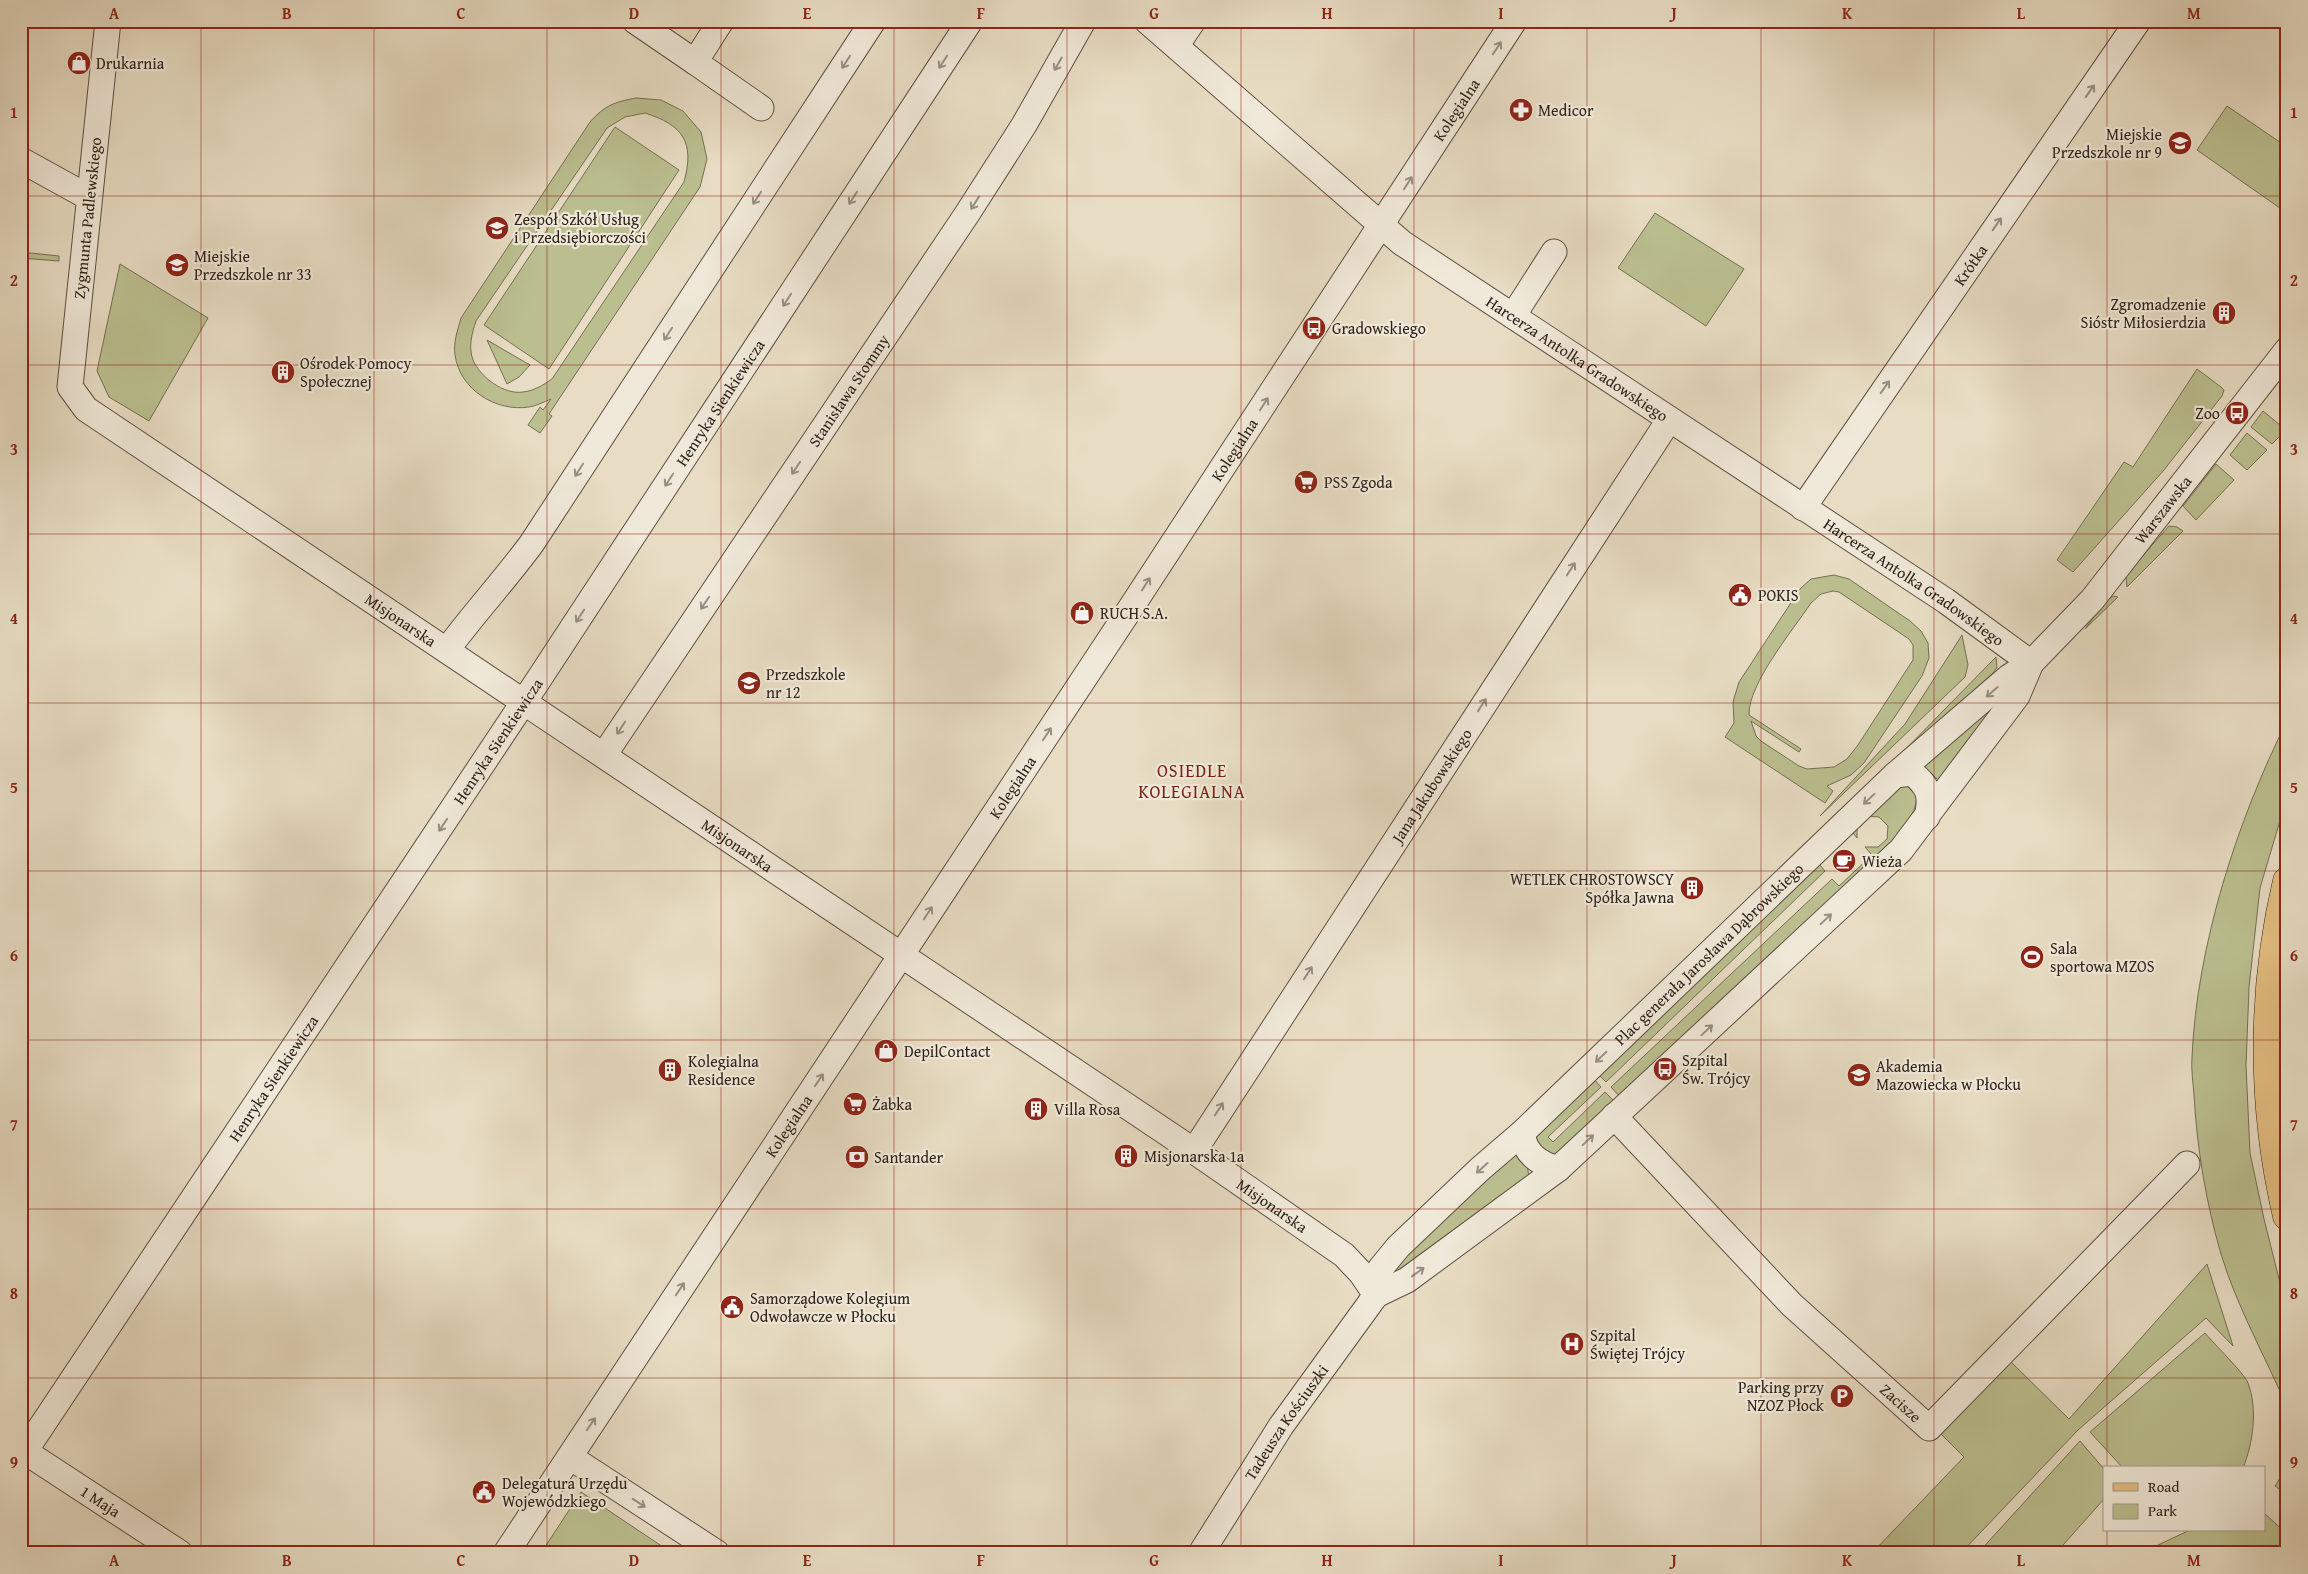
<svg xmlns="http://www.w3.org/2000/svg" width="2308" height="1574" font-family="'Gentium Book Plus',serif">
	<style>
		.green { fill: #bbbf90; stroke: #747055; fill-rule: evenodd }
		.lines { fill: none; stroke-linecap: round; stroke-linejoin: round }
		.minor-casing { stroke: #5c5144; stroke-width: 27 }
		.major-casing { stroke: #2d221a; stroke-width: 29 }
		.minor { stroke: #f0e9d9; stroke-width: 25 }
		.major { stroke: #e4be82; stroke-width: 28 }
		.oneway { stroke: #988f83 }
		.grid { fill: none; stroke: #8f2418; stroke-width: 1; stroke-opacity: 0.55 }
		.labels { text-anchor: middle; stroke-width: 4.5; stroke-linejoin: round; paint-order: stroke }
		.poi-label { font-size: 16px; fill: #2d221a; stroke: #f0e9d9; text-anchor: start }
		.street-label { font-size: 16px; fill: #2d221a; stroke: #f0e9d9 }
		.neighbourhood-label { font-size: 18px; letter-spacing: 1px; fill: #7a1f14; stroke: #f0e9d9 }
		.neatline { fill: none; stroke: #8f2418; stroke-width: 2 }
		.grid-label { font-size: 16px; text-anchor: middle; font-weight: bold; fill: #8f2418 }
	</style>
	<rect width="100%" height="100%" fill="#e8ddc4"/>
	<filter id="stains"><feTurbulence type="fractalNoise" baseFrequency=".004" numOctaves="4"/><feColorMatrix values="0 0 0 0 .2 0 0 0 0 .09 0 0 0 0 .02 0 0 0 .5 -.17"/></filter>
	<radialGradient id="worn" r=".72"><stop offset=".6" stop-color="#630" stop-opacity="0"/><stop offset="1" stop-color="#630" stop-opacity=".3"/></radialGradient>
	<g class="green">
		<path d="M636 98 661 100 683 111 701 132 707 159 700 187 549 414 552 416 540 433 528 425 540 407 543 410 551 399C544 402 536 406 529 407 496 412 460 390 455 355 453 343 458 329 461 318L590 122C605 105 615 102 636 98ZM645 113C683 125 695 142 684 182L552 379C543 385 534 391 523 392 504 395 480 377 473 360 468 347 472 333 476 321L607 128 625 117Z"/>
		<polygon points="2227,106 2287,147 2287,213 2197,150"/>
		<polygon points="615,127 679,170 549,369 484,325"/>
		<polygon points="1655,213 1744,269 1706,326 1618,268"/>
		<polygon points="21,252 59,256 59,261 21,258"/>
		<polygon points="120,264 208,318 149,421 109,397 97,371"/>
		<polygon points="487,340 530,365 519,377 507,384"/>
		<polygon points="2197,369 2221,387 2224,390 2222,396 2164,470 2073,572 2057,560 2124,462 2133,467"/>
		<polygon points="2263,411 2286,430 2272,444 2251,427"/>
		<polygon points="2247,433 2267,450 2247,470 2230,455"/>
		<polygon points="2216,464 2234,480 2196,520 2183,506"/>
		<polygon points="2169,526 2177,527 2183,531 2127,587 2126,577 2128,572"/>
		<path d="M1834 575 1849 579 1910 621 1921 631 1928 643 1929 658 1922 676 1864 763 1851 775 1827 786 1833 791 1825 803 1725 737 1734 723 1733 702 1739 682 1800 589 1811 579ZM1833 591 1839 592 1909 639 1913 645V660L1858 745 1847 759 1834 767 1807 769 1799 766 1761 741 1756 736 1751 721 1799 752 1801 749 1749 715C1748 684 1793 630 1811 603L1821 594Z"/>
		<polygon points="2114,596 2118,597 2085,629 2106,600"/>
		<polygon points="1962,635 1968,665 1965,677 1820,816 1905,724"/>
		<polygon points="1996,657 1997,668 1992,674 1892,763"/>
		<polygon points="2012,684 1940,782 1922,764"/>
		<path d="M2287 721V797L2260 888 2249 987 2246 1066 2250 1153 2264 1219 2281 1287 2287 1302V1407C2265 1356 2237 1307 2221 1254 2206 1203 2197 1148 2194 1095 2193 1082 2191 1069 2192 1057 2197 945 2237 821 2287 721Z"/>
		<path d="M1906 785 1917 796C1916 815 1903 828 1892 842L1621 1098 1611 1087 1832 879 1839 886 1872 855 1865 847H1878L1887 839 1888 826 1879 817 1867 816 1857 825V838L1853 833 1819 864 1825 871 1606 1082 1595 1071 1891 788Z"/>
		<polygon points="1590,1075 1601,1087 1548,1137 1553,1142 1605,1092 1616,1103 1554,1157 1543,1153 1534,1135"/>
		<polygon points="1514,1153 1527,1163 1529,1178 1394,1275 1390,1269"/>
		<polygon points="2207,1264 2233,1346 2206,1318 2078,1430 1961,1553 1872,1553 1964,1457 1940,1433 2008,1359 2069,1419"/>
		<path d="M2205 1333C2214 1344 2244 1373 2248 1383 2258 1410 2253 1443 2243 1468H2123L2090 1432Z"/>
		<polygon points="2080,1441 2104,1469 2104,1499 2056,1553 1978,1553"/>
		<polygon points="2287,1460 2287,1495 2275,1486 2282,1475"/>
		<polygon points="581,1492 672,1553 541,1553"/>
		<polygon points="2264,1513 2287,1534 2287,1542 2269,1553 2141,1553 2190,1530 2264,1530"/>
	</g>
	<g class="lines">
		<g class="minor-casing">
			<g id="minor">
				<path id="s1" d="M108 21 70 387 86 409 1194 1151 1344 1255 1361 1273 1376 1295"/>
				<polyline points="635,21 695,62"/>
				<polyline points="721,21 695,62 761,108"/>
				<path id="s2" d="M1147 21 1402 243 1946 601 2031 663"/>
				<polyline points="1176,46 1193,21"/>
				<polyline points="21,160 88,197"/>
				<polyline points="1513,316 1554,252"/>
				<path id="s3" d="M1803 508 2138 21"/>
				<path d="M447 650C474 613 505 580 532 543L873 21"/>
				<path id="s4" d="M604 755 967 214 1024 125 1083 21"/>
				<path d="M1895 775 1912 773C1929 786 1932 797 1927 817"/>
				<path id="s5" d="M1614 1116 1792 1305 1929 1428 2187 1164"/>
				<path d="M1522 1133C1525 1154 1538 1163 1558 1169"/>
				<path id="s6" d="M1194 1151 1669 420"/>
				<polyline points="1376,1295 1407,1280 1558,1169 1901,850 2017,696 2031,663"/>
				<path id="s7" d="M21 1449 180 1553"/>
				<path id="s8" d="M21 1457 537 682 970 21"/>
				<polyline points="570,1457 717,1553"/>
				<path id="s9" d="M506 1553 1132 606 1514 21"/>
				<path id="s10" d="M1201 1553 1281 1426 1376 1295 1380 1269 1398 1247 1480 1169 1522 1133 1895 775 2009 677 2031 663 2092 600 2287 350"/>
			</g>
		</g>
		<g class="major-casing">
			<path id="major" d="M2287 881C2261 991 2261 1106 2287 1216"/>
		</g>
		<use href="#minor" class="minor"/>
		<use href="#major" class="major"/>
	</g>
	<defs><path id="oneway-shaft" d="M-6 0H5M1.5-3L5.5 0L1.5 3" fill="none" stroke-width="1.6" stroke-linecap="round" stroke-linejoin="round" transform="scale(1.25)"/></defs>
	<g class="oneway">
		<use href="#oneway-shaft" transform="translate(1497 48) rotate(-57)"/>
		<use href="#oneway-shaft" transform="translate(846 62) rotate(123)"/>
		<use href="#oneway-shaft" transform="translate(943 62) rotate(123)"/>
		<use href="#oneway-shaft" transform="translate(1058 64) rotate(120)"/>
		<use href="#oneway-shaft" transform="translate(2090 91) rotate(-55)"/>
		<use href="#oneway-shaft" transform="translate(1408 183) rotate(-57)"/>
		<use href="#oneway-shaft" transform="translate(757 198) rotate(123)"/>
		<use href="#oneway-shaft" transform="translate(853 198) rotate(123)"/>
		<use href="#oneway-shaft" transform="translate(975 203) rotate(122)"/>
		<use href="#oneway-shaft" transform="translate(1997 224) rotate(-55)"/>
		<use href="#oneway-shaft" transform="translate(787 300) rotate(123)"/>
		<use href="#oneway-shaft" transform="translate(668 334) rotate(123)"/>
		<use href="#oneway-shaft" transform="translate(1885 387) rotate(-55)"/>
		<use href="#oneway-shaft" transform="translate(1264 404) rotate(-57)"/>
		<use href="#oneway-shaft" transform="translate(796 468) rotate(124)"/>
		<use href="#oneway-shaft" transform="translate(579 470) rotate(123)"/>
		<use href="#oneway-shaft" transform="translate(669 480) rotate(123)"/>
		<use href="#oneway-shaft" transform="translate(1571 569) rotate(-57)"/>
		<use href="#oneway-shaft" transform="translate(1146 584) rotate(-57)"/>
		<use href="#oneway-shaft" transform="translate(705 603) rotate(124)"/>
		<use href="#oneway-shaft" transform="translate(580 616) rotate(123)"/>
		<use href="#oneway-shaft" transform="translate(1992 692) rotate(139)"/>
		<use href="#oneway-shaft" transform="translate(1482 705) rotate(-57)"/>
		<use href="#oneway-shaft" transform="translate(621 728) rotate(123)"/>
		<use href="#oneway-shaft" transform="translate(1047 734) rotate(-56)"/>
		<use href="#oneway-shaft" transform="translate(1869 799) rotate(137)"/>
		<use href="#oneway-shaft" transform="translate(443 825) rotate(124)"/>
		<use href="#oneway-shaft" transform="translate(928 913) rotate(-57)"/>
		<use href="#oneway-shaft" transform="translate(1826 919) rotate(-43)"/>
		<use href="#oneway-shaft" transform="translate(1308 973) rotate(-57)"/>
		<use href="#oneway-shaft" transform="translate(1707 1030) rotate(-43)"/>
		<use href="#oneway-shaft" transform="translate(1601 1057) rotate(136)"/>
		<use href="#oneway-shaft" transform="translate(819 1080) rotate(-56)"/>
		<use href="#oneway-shaft" transform="translate(1219 1109) rotate(-57)"/>
		<use href="#oneway-shaft" transform="translate(1588 1140) rotate(-43)"/>
		<use href="#oneway-shaft" transform="translate(1482 1168) rotate(138)"/>
		<use href="#oneway-shaft" transform="translate(1418 1272) rotate(-36)"/>
		<use href="#oneway-shaft" transform="translate(680 1289) rotate(-56)"/>
		<use href="#oneway-shaft" transform="translate(591 1424) rotate(-56)"/>
		<use href="#oneway-shaft" transform="translate(639 1503) rotate(33)"/>
	</g>
	<path class="grid" d="M201 21V1553M374 21V1553M547 21V1553M721 21V1553M894 21V1553M1067 21V1553M1241 21V1553M1414 21V1553M1587 21V1553M1761 21V1553M1934 21V1553M2107 21V1468M21 196H2287M21 365H2287M21 534H2287M21 703H2287M21 871H2287M21 1040H2287M21 1209H2287M21 1378H2287M2107 1530V1553"/>
	<defs>
		<g id="shop-disc" transform="scale(1.25)"><circle r="9.5" fill="#8f2418" stroke="#f0e9d9"/><path d="M-5-2.5h2.3a2.7 3.5 0 0 1 5.4 0H5L5.5 6h-11ZM-1.5-2.5h3a1.5 2.3 0 0 0-3 0Z" fill="#fff"/></g>
		<g id="pharmacy-disc" transform="scale(1.25)"><circle r="9.5" fill="#8f2418" stroke="#f0e9d9"/><path d="M-2-6h4v4h4v4h-4v4h-4v-4h-4v-4h4Z" fill="#fff"/></g>
		<g id="school-disc" transform="scale(1.25)"><circle r="9.5" fill="#8f2418" stroke="#f0e9d9"/><path d="M0-5L7-2L0 1L-7-2ZM-4 1L0 2.5L4 1V4Q0 6-4 4Z" fill="#fff"/></g>
		<g id="university-disc" transform="scale(1.25)"><circle r="9.5" fill="#8f2418" stroke="#f0e9d9"/><path d="M0-5L7-2L0 1L-7-2ZM-4 1L0 2.5L4 1V4Q0 6-4 4Z" fill="#fff"/></g>
		<g id="building-disc" transform="scale(1.25)"><circle r="9.5" fill="#8f2418" stroke="#f0e9d9"/><path d="M-4-6H4V6H1V3H-1V6H-4ZM-2.5-4.3h1.7v1.8h-1.7ZM.8-4.3h1.7v1.8H.8ZM-2.5-1h1.7V.8h-1.7ZM.8-1h1.7V.8H.8Z" fill="#fff"/></g>
		<g id="bus-disc" transform="scale(1.25)"><circle r="9.5" fill="#8f2418" stroke="#f0e9d9"/><path d="M-5-6H5V4H4V6H2V4H-2V6H-4V4H-5ZM-3.5-4V0h7V-4ZM-3.5 1.2v1.5H-2V1.2ZM2 1.2v1.5H3.5V1.2Z" fill="#fff"/></g>
		<g id="supermarket-disc" transform="scale(1.25)"><circle r="9.5" fill="#8f2418" stroke="#f0e9d9"/><path d="M-6-5.5h2.5l.6 2H6L4.5 2H-2.5L-4.4-4H-6ZM-1.5 3.2a1.3 1.3 0 1 0 .1 0ZM3 3.2a1.3 1.3 0 1 0 .1 0Z" fill="#fff"/></g>
		<g id="civic-disc" transform="scale(1.25)"><circle r="9.5" fill="#8f2418" stroke="#f0e9d9"/><path d="M-.6-6.5H3V-4.5H.6V-3L4-1V1h2V6H-6V1h2V-1L-.6-3ZM-1.2 2.5V6h2.4V2.5Z" fill="#fff"/></g>
		<g id="cafe-disc" transform="scale(1.25)"><circle r="9.5" fill="#8f2418" stroke="#f0e9d9"/><path d="M-5.5-4.5H6V0H3Q3 3.5 0 3.5H-2.5Q-5.5 3.5-5.5 0ZM3-3.2v2h1.7v-2ZM-6 4.5H4V6H-6Z" fill="#fff"/></g>
		<g id="stadium-disc" transform="scale(1.25)"><circle r="9.5" fill="#8f2418" stroke="#f0e9d9"/><path d="M0-5a6.5 5 0 1 0 0 10a6.5 5 0 1 0 0-10ZM-3.5-1.8h7v3.6h-7Z" fill="#fff"/></g>
		<g id="bank-disc" transform="scale(1.25)"><circle r="9.5" fill="#8f2418" stroke="#f0e9d9"/><path d="M-6-4H6V4H-6ZM0-2.3a2.3 2.3 0 1 0 0 4.6a2.3 2.3 0 1 0 0-4.6Z" fill="#fff"/></g>
		<g id="hospital-disc" transform="scale(1.25)"><circle r="9.5" fill="#8f2418" stroke="#f0e9d9"/><path d="M-5-5h3v3.5h4V-5h3V5h-3V1.5h-4V5h-3Z" fill="#fff"/></g>
		<g id="parking-disc" transform="scale(1.25)"><circle r="9.5" fill="#8f2418" stroke="#f0e9d9"/><path d="M-3.5-5.5H1a3.5 3.5 0 0 1 0 7H-1V5.5H-3.5ZM-1-3.4V-.6H.8a1.4 1.4 0 0 0 0-2.8Z" fill="#fff"/></g>
	</defs>
	<g fill-rule="evenodd">
		<use href="#shop-disc" x="79" y="63"/>
		<use href="#pharmacy-disc" x="1521" y="110"/>
		<use href="#school-disc" x="2180" y="143"/>
		<use href="#university-disc" x="497" y="228"/>
		<use href="#school-disc" x="177" y="265"/>
		<use href="#building-disc" x="2224" y="313"/>
		<use href="#bus-disc" x="1314" y="328"/>
		<use href="#building-disc" x="283" y="372"/>
		<use href="#bus-disc" x="2237" y="413"/>
		<use href="#supermarket-disc" x="1306" y="482"/>
		<use href="#civic-disc" x="1740" y="595"/>
		<use href="#shop-disc" x="1082" y="613"/>
		<use href="#school-disc" x="749" y="683"/>
		<use href="#cafe-disc" x="1844" y="861"/>
		<use href="#building-disc" x="1692" y="888"/>
		<use href="#stadium-disc" x="2032" y="957"/>
		<use href="#shop-disc" x="886" y="1051"/>
		<use href="#bus-disc" x="1665" y="1069"/>
		<use href="#building-disc" x="670" y="1070"/>
		<use href="#university-disc" x="1859" y="1075"/>
		<use href="#supermarket-disc" x="855" y="1104"/>
		<use href="#building-disc" x="1036" y="1109"/>
		<use href="#building-disc" x="1126" y="1156"/>
		<use href="#bank-disc" x="857" y="1157"/>
		<use href="#civic-disc" x="732" y="1307"/>
		<use href="#hospital-disc" x="1572" y="1344"/>
		<use href="#parking-disc" x="1842" y="1396"/>
		<use href="#civic-disc" x="484" y="1492"/>
	</g>
	<g class="labels">
		<g class="poi-label">
			<text x="96" y="69">Drukarnia</text>
			<text x="1538" y="116">Medicor</text>
			<text x="2162" y="140" text-anchor="end">Miejskie<tspan x="2162" dy="18">Przedszkole nr 9</tspan></text>
			<text x="514" y="225">Zespół Szkół Usług<tspan x="514" dy="18">i Przedsiębiorczości</tspan></text>
			<text x="194" y="262">Miejskie<tspan x="194" dy="18">Przedszkole nr 33</tspan></text>
			<text x="2206" y="310" text-anchor="end">Zgromadzenie<tspan x="2206" dy="18">Sióstr Miłosierdzia</tspan></text>
			<text x="1332" y="334">Gradowskiego</text>
			<text x="300" y="369">Ośrodek Pomocy<tspan x="300" dy="18">Społecznej</tspan></text>
			<text x="2220" y="419" text-anchor="end">Zoo</text>
			<text x="1324" y="488">PSS Zgoda</text>
			<text x="1758" y="601">POKIS</text>
			<text x="1100" y="619">RUCH S.A.</text>
			<text x="766" y="680">Przedszkole<tspan x="766" dy="18">nr 12</tspan></text>
			<text x="1862" y="867">Wieża</text>
			<text x="1674" y="885" text-anchor="end">WETLEK CHROSTOWSCY<tspan x="1674" dy="18">Spółka Jawna</tspan></text>
			<text x="2050" y="954">Sala<tspan x="2050" dy="18">sportowa MZOS</tspan></text>
			<text x="904" y="1057">DepilContact</text>
			<text x="1682" y="1066">Szpital<tspan x="1682" dy="18">Św. Trójcy</tspan></text>
			<text x="688" y="1067">Kolegialna<tspan x="688" dy="18">Residence</tspan></text>
			<text x="1876" y="1072">Akademia<tspan x="1876" dy="18">Mazowiecka w Płocku</tspan></text>
			<text x="872" y="1110">Żabka</text>
			<text x="1054" y="1115">Villa Rosa</text>
			<text x="1144" y="1162">Misjonarska 1a</text>
			<text x="874" y="1163">Santander</text>
			<text x="750" y="1304">Samorządowe Kolegium<tspan x="750" dy="18">Odwoławcze w Płocku</tspan></text>
			<text x="1590" y="1341">Szpital<tspan x="1590" dy="18">Świętej Trójcy</tspan></text>
			<text x="1824" y="1393" text-anchor="end">Parking przy<tspan x="1824" dy="18">NZOZ Płock</tspan></text>
			<text x="502" y="1489">Delegatura Urzędu<tspan x="502" dy="18">Wojewódzkiego</tspan></text>
		</g>
		<g class="street-label">
			<text dy="6" stroke="none"><textPath href="#s9" startOffset="1728">Kolegialna</textPath></text>
			<text transform="translate(87 218) rotate(-84)" y="6">Zygmunta Padlewskiego</text>
			<text dy="6" stroke="none"><textPath href="#s3" startOffset="295">Krótka</textPath></text>
			<text dy="6" stroke="none"><textPath href="#s2" startOffset="548">Harcerza Antolka Gradowskiego</textPath></text>
			<text dy="6" stroke="none"><textPath href="#s4" startOffset="439">Stanisława Stommy</textPath></text>
			<text dy="6" stroke="none"><textPath href="#s8" startOffset="1265">Henryka Sienkiewicza</textPath></text>
			<text dy="6" stroke="none"><textPath href="#s9" startOffset="1322">Kolegialna</textPath></text>
			<text dy="6" stroke="none"><textPath href="#s10" startOffset="1431">Warszawska</textPath></text>
			<text dy="6" stroke="none"><textPath href="#s2" startOffset="952">Harcerza Antolka Gradowskiego</textPath></text>
			<text dy="6" stroke="none"><textPath href="#s1" startOffset="774">Misjonarska</textPath></text>
			<text dy="6" stroke="none"><textPath href="#s8" startOffset="860">Henryka Sienkiewicza</textPath></text>
			<text dy="6" stroke="none"><textPath href="#s6" startOffset="436">Jana Jakubowskiego</textPath></text>
			<text dy="6" stroke="none"><textPath href="#s9" startOffset="918">Kolegialna</textPath></text>
			<text dy="6" stroke="none"><textPath href="#s1" startOffset="1179">Misjonarska</textPath></text>
			<text dy="6" stroke="none"><textPath href="#s10" startOffset="794">Plac generała Jarosława Dąbrowskiego</textPath></text>
			<text dy="6" stroke="none"><textPath href="#s8" startOffset="455">Henryka Sienkiewicza</textPath></text>
			<text dy="6" stroke="none"><textPath href="#s9" startOffset="512">Kolegialna</textPath></text>
			<text dy="6" stroke="none"><textPath href="#s1" startOffset="1824">Misjonarska</textPath></text>
			<text dy="6" stroke="none"><textPath href="#s5" startOffset="406">Zacisze</textPath></text>
			<text dy="6" stroke="none"><textPath href="#s10" startOffset="156">Tadeusza Kościuszki</textPath></text>
			<text dy="6" stroke="none"><textPath href="#s7" startOffset="95">1 Maja</textPath></text>
		</g>
		<g class="neighbourhood-label">
			<text x="1192" y="777">OSIEDLE<tspan x="1192" dy="21">KOLEGIALNA</tspan></text>
		</g>
	</g>
	<rect width="2308" height="1574" fill="none" stroke="#e8ddc4" stroke-width="55"/>
	<rect x="2103" y="1466" width="162" height="65" fill="#f0e9d9" stroke="#a2998d"/>
	<rect x="2113" y="1483" width="25" height="8" fill="#e4be82" stroke="#a2998d"/>
	<text x="2148" y="1492" font-size="15" fill="#2d221a">Road</text>
	<rect x="2113" y="1504" width="25" height="15" fill="#bbbf90" stroke="#a2998d"/>
	<text x="2148" y="1516" font-size="15" fill="#2d221a">Park</text>
	<rect x="28" y="28" width="2252" height="1518" class="neatline"/>
	<g class="grid-label">
		<text x="114" y="19">A</text>
		<text x="287" y="19">B</text>
		<text x="461" y="19">C</text>
		<text x="634" y="19">D</text>
		<text x="807" y="19">E</text>
		<text x="981" y="19">F</text>
		<text x="1154" y="19">G</text>
		<text x="1327" y="19">H</text>
		<text x="1501" y="19">I</text>
		<text x="1674" y="19">J</text>
		<text x="1847" y="19">K</text>
		<text x="2021" y="19">L</text>
		<text x="2194" y="19">M</text>
		<text x="14" y="118">1</text>
		<text x="2294" y="118">1</text>
		<text x="14" y="286">2</text>
		<text x="2294" y="286">2</text>
		<text x="14" y="455">3</text>
		<text x="2294" y="455">3</text>
		<text x="14" y="624">4</text>
		<text x="2294" y="624">4</text>
		<text x="14" y="793">5</text>
		<text x="2294" y="793">5</text>
		<text x="14" y="961">6</text>
		<text x="2294" y="961">6</text>
		<text x="14" y="1130">7</text>
		<text x="2294" y="1130">7</text>
		<text x="14" y="1299">8</text>
		<text x="2294" y="1299">8</text>
		<text x="14" y="1468">9</text>
		<text x="2294" y="1468">9</text>
		<text x="114" y="1566">A</text>
		<text x="287" y="1566">B</text>
		<text x="461" y="1566">C</text>
		<text x="634" y="1566">D</text>
		<text x="807" y="1566">E</text>
		<text x="981" y="1566">F</text>
		<text x="1154" y="1566">G</text>
		<text x="1327" y="1566">H</text>
		<text x="1501" y="1566">I</text>
		<text x="1674" y="1566">J</text>
		<text x="1847" y="1566">K</text>
		<text x="2021" y="1566">L</text>
		<text x="2194" y="1566">M</text>
	</g>
	<rect width="100%" height="100%" filter="url(#stains)"/>
	<rect width="100%" height="100%" fill="url(#worn)"/>
</svg>
